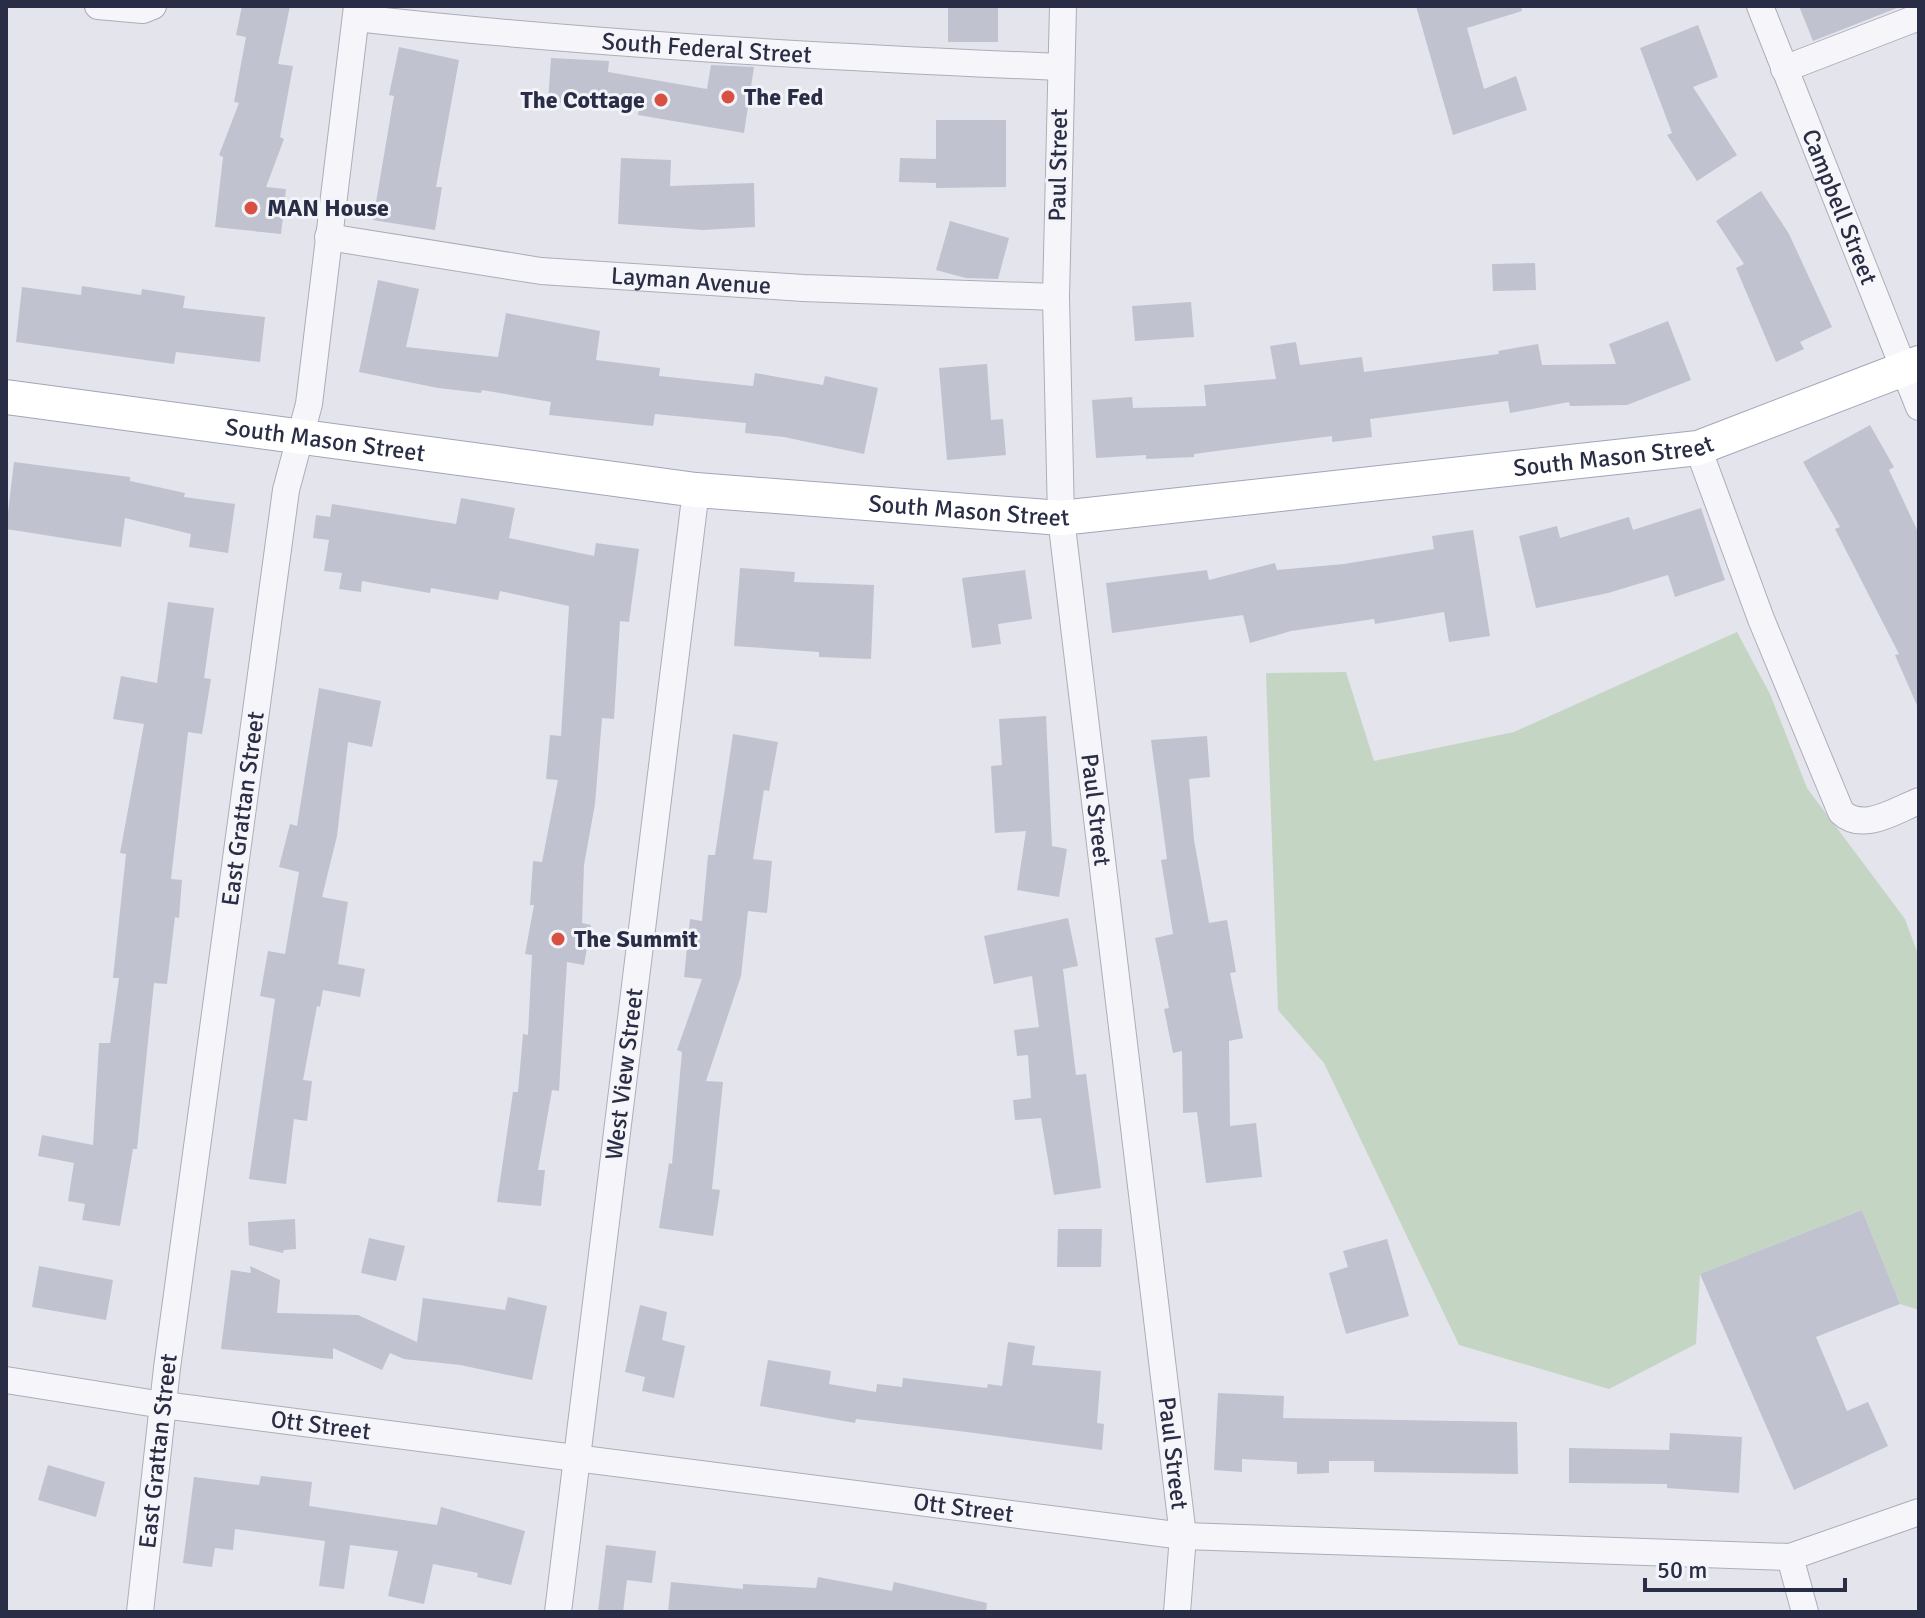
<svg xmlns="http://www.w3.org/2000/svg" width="1925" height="1618" font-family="Signika,sans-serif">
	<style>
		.green { fill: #c4d6c3 }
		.building { fill: #c0c2cf }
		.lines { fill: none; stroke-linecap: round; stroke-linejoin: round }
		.minor-casing { stroke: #abadba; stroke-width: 28 }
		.major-casing { stroke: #a1a5b8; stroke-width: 36 }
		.minor { stroke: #f6f6fa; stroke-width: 26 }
		.major { stroke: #fff; stroke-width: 34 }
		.poi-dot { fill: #d75042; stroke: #f3f4f9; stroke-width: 3 }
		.labels { text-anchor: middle; stroke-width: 6; stroke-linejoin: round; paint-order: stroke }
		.street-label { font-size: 24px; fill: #292d45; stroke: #f3f4f9 }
		.poi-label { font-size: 24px; font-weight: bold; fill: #292d45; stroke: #f3f4f9; text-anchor: start }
	</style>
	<rect width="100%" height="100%" fill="#e3e4ec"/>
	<polygon class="green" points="1737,632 1770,694 1807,788 1905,919 1919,957 1919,1310 1900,1304 1862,1210 1700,1274 1696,1344 1609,1389 1459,1345 1324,1063 1278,1010 1266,673 1346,672 1374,761 1514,732"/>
	<g class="building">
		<polygon points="242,6 290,6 278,64 293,66 280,137 284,139 266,187 286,189 281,234 215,227 223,157 219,155 239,103 234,102 246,37 236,35"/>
		<rect x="948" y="6" width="50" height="36"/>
		<polygon points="1416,6 1521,6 1522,11 1467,28 1484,89 1516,76 1527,110 1453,135"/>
		<polygon points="1799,6 1902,6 1813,41"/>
		<polygon points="1698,25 1718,77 1693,87 1737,155 1697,181 1667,135 1672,133 1640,48"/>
		<polygon points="399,47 459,60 436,187 442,187 435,230 373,220 394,96 389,95"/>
		<polygon points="551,58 609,61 608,72 707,89 711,65 754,67 744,133 638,115 639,107 548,102"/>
		<polygon points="936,120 1006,120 1006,187 936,188 936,183 899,182 900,158 936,159"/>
		<polygon points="621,158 671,160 670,186 754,183 755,227 703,230 618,224"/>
		<polygon points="1761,191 1789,234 1832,327 1800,342 1804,349 1776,362 1736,268 1744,264 1716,221"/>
		<polygon points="950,221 1009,238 998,279 966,278 936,270"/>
		<polygon points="1535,263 1536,290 1493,291 1492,264"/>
		<polygon points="378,280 419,289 406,347 498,357 506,313 600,331 596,360 660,368 659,376 753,386 755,373 823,385 825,376 878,388 864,454 784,437 745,433 746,423 655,414 653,426 549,415 551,402 482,390 481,393 438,388 359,372"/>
		<polygon points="82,286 141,295 142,289 185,296 183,308 265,317 260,362 176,352 174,364 16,342 22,287 81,295"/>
		<polygon points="1191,302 1194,337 1135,341 1132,306"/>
		<polygon points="1668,321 1691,380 1627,405 1570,406 1569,402 1510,413 1508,401 1370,419 1372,437 1332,442 1332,436 1194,454 1194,457 1146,459 1146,455 1096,458 1092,400 1132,397 1133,408 1206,406 1204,385 1276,379 1270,346 1296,342 1300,365 1362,357 1364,372 1499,354 1498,351 1538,344 1542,365 1616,364 1609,344"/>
		<polygon points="987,364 991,420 1003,419 1006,455 947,460 939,368"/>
		<polygon points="1870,425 1894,467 1889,470 1919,534 1919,710 1895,655 1899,654 1835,529 1840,527 1803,462"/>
		<polygon points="14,462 130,477 130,481 185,493 184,497 235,504 228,553 189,547 191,534 125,518 121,547 6,529"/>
		<polygon points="461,498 515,508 509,538 594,556 596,543 639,549 629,622 620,621 614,719 602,718 595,804 584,865 582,923 591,925 584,965 567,962 559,1091 552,1090 538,1170 545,1170 541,1206 497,1202 513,1092 518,1092 523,1034 528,1035 532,955 525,954 534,905 530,905 533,861 542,862 558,780 546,779 550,735 561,736 569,606 500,591 498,600 431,588 430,593 362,581 361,592 339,589 342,573 324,571 329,540 313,538 316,515 330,517 332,504 456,524"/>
		<polygon points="1701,508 1725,580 1675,597 1668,575 1608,593 1536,608 1519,536 1557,526 1560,538 1629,517 1633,530"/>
		<polygon points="1473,530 1490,636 1449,642 1444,612 1375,624 1374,619 1291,631 1250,643 1243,615 1112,633 1106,583 1207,570 1209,580 1275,563 1277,570 1344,564 1434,549 1432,536"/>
		<polygon points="740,568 795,572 794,582 874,585 871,659 819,657 819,652 734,646"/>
		<polygon points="1025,570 1032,619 998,624 1001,644 972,648 962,578"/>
		<polygon points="168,602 214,608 204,678 211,679 202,734 188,732 171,879 182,880 179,918 175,917 167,984 154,983 137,1149 133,1149 120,1226 82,1220 85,1204 68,1201 74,1163 38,1156 42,1135 93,1145 99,1043 110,1043 119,978 113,978 126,854 120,853 144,724 113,719 121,676 157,683"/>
		<polygon points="319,688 381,701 372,747 348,742 337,836 322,897 348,902 338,964 365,969 360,997 323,990 320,1007 317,1006 303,1080 312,1081 307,1121 294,1119 286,1184 249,1179 275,999 260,996 268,951 285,954 299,872 279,867 290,824 297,826"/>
		<polygon points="1046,716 1052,846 1067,849 1059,897 1017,890 1026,831 995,833 991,766 1002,765 999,719"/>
		<polygon points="733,734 778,742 769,791 764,790 753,859 772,861 767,913 748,911 741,976 706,1081 723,1082 712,1189 720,1190 713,1236 659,1228 669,1163 672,1164 682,1052 677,1050 702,979 684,977 690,919 702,921 708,855 715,855"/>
		<polygon points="1207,736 1210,777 1189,779 1194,840 1209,923 1227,920 1236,972 1230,973 1243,1038 1229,1041 1230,1126 1256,1123 1262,1177 1206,1183 1197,1112 1183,1113 1182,1051 1173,1053 1164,1009 1169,1008 1155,938 1173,934 1161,860 1167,859 1151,740"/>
		<polygon points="1068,918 1078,966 1063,969 1076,1075 1086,1074 1101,1188 1054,1195 1041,1118 1015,1120 1013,1100 1031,1098 1028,1055 1017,1056 1014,1030 1039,1027 1032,976 994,984 984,936"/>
		<polygon points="1862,1210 1900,1304 1816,1337 1847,1411 1868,1402 1888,1446 1794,1490 1700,1274"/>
		<polygon points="295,1219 296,1249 284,1250 283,1253 249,1245 248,1222"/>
		<polygon points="1058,1229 1102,1229 1101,1267 1057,1267"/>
		<polygon points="369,1238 405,1246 396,1281 361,1273"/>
		<polygon points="1387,1239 1409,1316 1346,1334 1329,1273 1348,1267 1343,1251"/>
		<polygon points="39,1266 113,1280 106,1320 32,1307"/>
		<polygon points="250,1266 280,1280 277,1313 358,1315 417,1342 423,1298 505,1310 508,1297 547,1306 532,1380 460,1365 404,1359 390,1353 382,1370 333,1348 333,1359 221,1349 231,1270 251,1273"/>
		<polygon points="640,1305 667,1312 662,1340 685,1346 674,1398 642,1391 645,1377 625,1372"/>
		<polygon points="1008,1342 1035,1346 1032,1365 1101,1371 1097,1423 1104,1424 1102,1450 967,1432 856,1419 855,1423 760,1406 768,1360 831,1371 829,1384 876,1392 877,1384 902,1387 903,1378 987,1388 988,1384 1002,1386"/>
		<polygon points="1218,1393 1284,1396 1283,1418 1517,1422 1518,1474 1374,1472 1374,1461 1329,1461 1329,1473 1297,1474 1297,1462 1242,1459 1242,1472 1214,1470"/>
		<polygon points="1670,1433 1742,1437 1739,1493 1667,1488 1667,1484 1569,1483 1569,1448 1669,1450"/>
		<polygon points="48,1465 105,1482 96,1517 38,1500"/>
		<polygon points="261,1476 312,1482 309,1506 437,1525 441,1507 525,1531 511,1585 477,1577 478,1573 433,1564 424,1604 388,1596 398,1551 350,1545 344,1589 319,1586 325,1541 235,1529 233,1550 215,1548 212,1567 183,1563 194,1477 259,1485"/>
		<polygon points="606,1545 656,1551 652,1583 627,1580 623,1612 598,1612"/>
		<polygon points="818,1577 892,1591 894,1582 987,1603 986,1612 668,1612 671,1582 743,1589 743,1584 816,1588"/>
	</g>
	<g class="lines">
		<g class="minor-casing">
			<g id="minor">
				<polyline points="98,6 143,10 153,6"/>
				<path id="s1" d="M1063 6 1056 297 1061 518 1183 1536 1177 1612"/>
				<path id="s2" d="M1760 6 1919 407"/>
				<path id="s3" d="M356 18C590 44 825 57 1060 67"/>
				<polyline points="1784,69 1919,17"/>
				<path id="s4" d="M328 237 541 271 803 288 1056 297"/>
				<path d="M1698 448 1761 619 1841 812C1863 833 1896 810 1919 801"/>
				<path id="s5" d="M6 1380 163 1405 1183 1536 1790 1557 1919 1512"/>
				<polyline points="1790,1557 1805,1612"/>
				<path id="s6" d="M140 1612 167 1368 286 490 309 404 357 6"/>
				<path id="s7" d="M558 1612 696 490"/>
			</g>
		</g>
		<g class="major-casing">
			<g id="major">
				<path id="s8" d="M6 397 696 490 1061 518 1698 448 1919 363"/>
			</g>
		</g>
		<use href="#minor" class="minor"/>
		<use href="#major" class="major"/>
	</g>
	<g class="poi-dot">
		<circle cx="728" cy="97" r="8"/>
		<circle cx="661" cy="100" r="8"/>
		<circle cx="251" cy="208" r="8"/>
		<circle cx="558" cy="939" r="8"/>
	</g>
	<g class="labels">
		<g class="street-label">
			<text dy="8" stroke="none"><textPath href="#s3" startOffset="352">South Federal Street</textPath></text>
			<text transform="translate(1058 165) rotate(-89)" y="8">Paul Street</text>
			<text dy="8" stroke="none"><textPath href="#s2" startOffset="216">Campbell Street</textPath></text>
			<text dy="8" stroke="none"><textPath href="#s4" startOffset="366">Layman Avenue</textPath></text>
			<text dy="8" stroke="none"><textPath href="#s8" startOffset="322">South Mason Street</textPath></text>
			<text dy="8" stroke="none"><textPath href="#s8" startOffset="1618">South Mason Street</textPath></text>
			<text dy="8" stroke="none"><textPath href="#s8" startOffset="970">South Mason Street</textPath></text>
			<text dy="8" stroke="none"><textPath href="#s6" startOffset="810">East Grattan Street</textPath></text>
			<text dy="8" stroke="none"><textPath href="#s1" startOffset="806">Paul Street</textPath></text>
			<text dy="8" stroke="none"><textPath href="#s7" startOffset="542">West View Street</textPath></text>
			<text dy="8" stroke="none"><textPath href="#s5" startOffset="318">Ott Street</textPath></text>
			<text dy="8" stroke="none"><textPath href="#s6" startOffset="162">East Grattan Street</textPath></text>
			<text dy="8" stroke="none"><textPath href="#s1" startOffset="1454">Paul Street</textPath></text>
			<text dy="8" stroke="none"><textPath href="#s5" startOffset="966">Ott Street</textPath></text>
		</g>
		<g class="poi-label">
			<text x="744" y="105">The Fed</text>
			<text x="645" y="108" text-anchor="end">The Cottage</text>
			<text x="267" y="216">MAN House</text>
			<text x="574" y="947">The Summit</text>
		</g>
	</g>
	<rect width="1925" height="1618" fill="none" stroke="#292d45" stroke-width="16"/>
	<path d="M1645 1578v12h200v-12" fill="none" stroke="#292d45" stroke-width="4"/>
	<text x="1657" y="1578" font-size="24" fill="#292d45" stroke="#f3f4f9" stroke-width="6" paint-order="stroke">50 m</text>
</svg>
